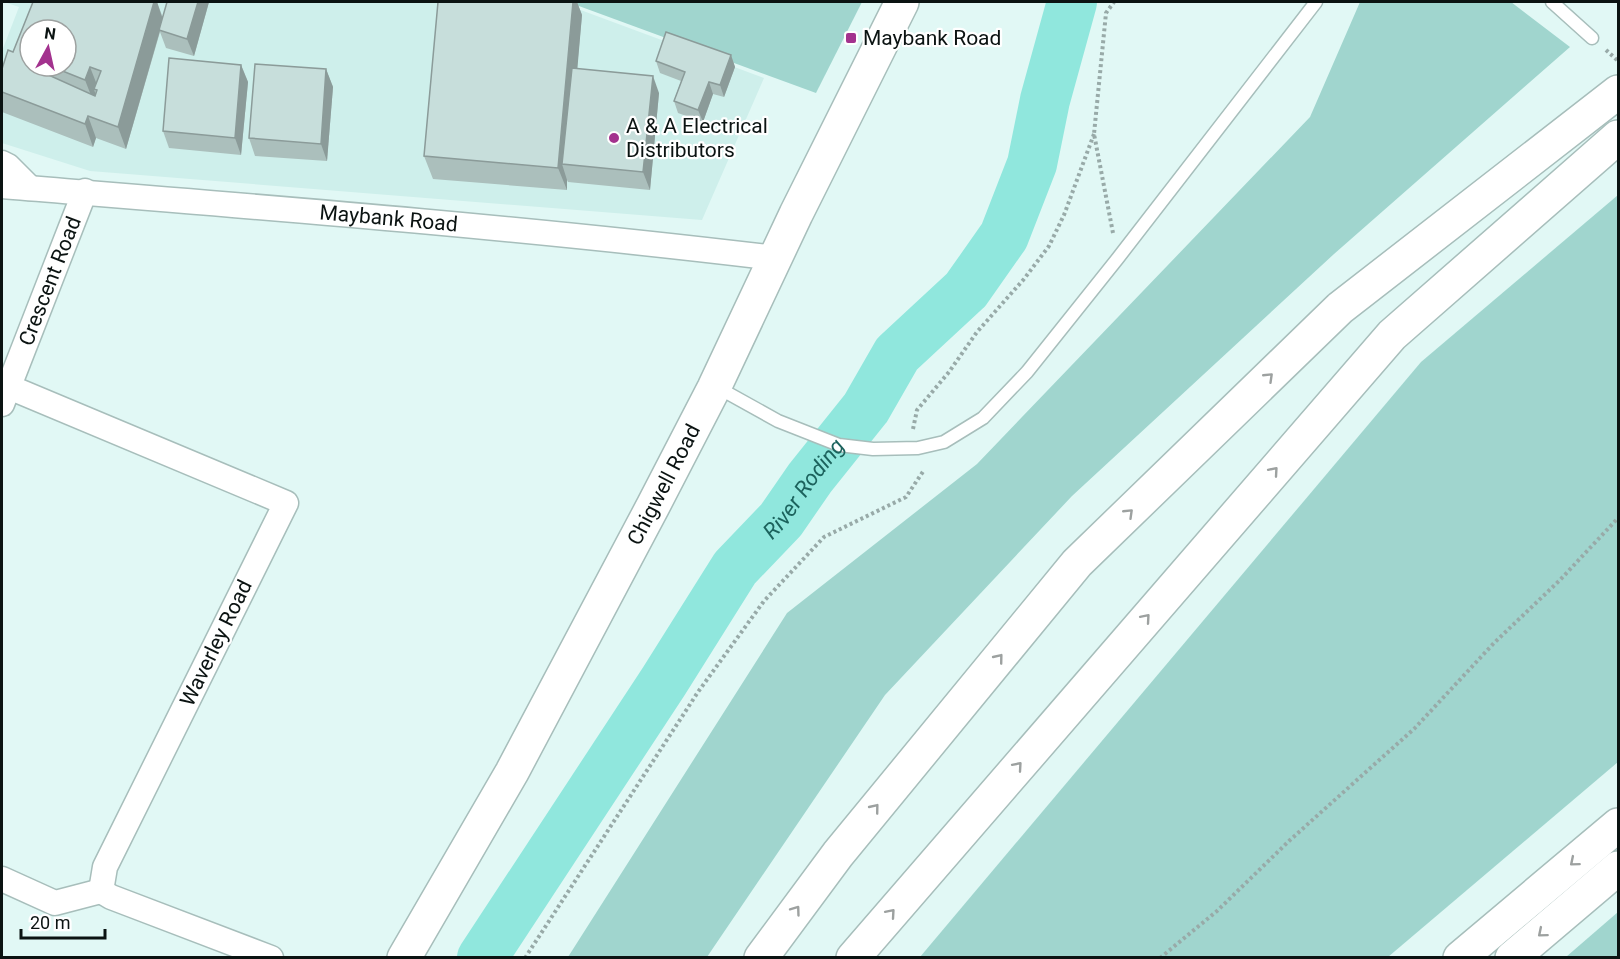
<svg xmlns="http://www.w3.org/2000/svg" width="1620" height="959" font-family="Roboto,sans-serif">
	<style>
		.built { fill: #ceefeb; fill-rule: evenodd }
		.green { fill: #a0d5ce }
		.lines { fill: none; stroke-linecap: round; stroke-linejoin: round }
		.river { stroke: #90e7dd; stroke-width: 50 }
		.lane-casing { stroke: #a7bebb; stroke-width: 15 }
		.street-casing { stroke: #a7bebb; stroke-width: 27 }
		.primary-casing { stroke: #a7bebb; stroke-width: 36 }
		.highway-casing { stroke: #a7bebb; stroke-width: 36 }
		.path { stroke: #98aaa8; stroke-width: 4; stroke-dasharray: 3 3; stroke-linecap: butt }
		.lane { stroke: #fff; stroke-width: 12 }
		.street { stroke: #fff; stroke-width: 24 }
		.primary { stroke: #fff; stroke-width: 33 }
		.highway { stroke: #fff; stroke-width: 33 }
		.wall { fill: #abbfbc; fill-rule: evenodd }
		.shaded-wall { fill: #8b9b99 }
		.building { fill: #c7dedb; stroke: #8b9b99; stroke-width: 1.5; fill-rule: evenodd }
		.oneway { stroke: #9da1a0 }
		.poi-dot { fill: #a3328e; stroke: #fff; stroke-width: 2 }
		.labels { text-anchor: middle; stroke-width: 4.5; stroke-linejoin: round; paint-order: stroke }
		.poi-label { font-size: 21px; fill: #0b1312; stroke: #fff; text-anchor: start }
		.street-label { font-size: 21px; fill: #0b1312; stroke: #fff }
		.water-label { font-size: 22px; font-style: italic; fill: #1c635d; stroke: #fff }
	</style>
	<rect width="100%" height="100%" fill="#e1f8f5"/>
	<path class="built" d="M4 2H559L764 78 702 220 90 171 2 143V51L19 7ZM30 30H66V66H30Z"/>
	<g class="green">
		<polygon points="568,2 862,2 816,93"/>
		<polygon points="1360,2 1511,2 1570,47 1334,254 1072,496 885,695 707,957 568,957 787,613 977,464 1310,117"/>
		<polygon points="1618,195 1618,762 1388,957 920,957 1421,362"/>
		<polygon points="1618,912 1618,957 1566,957"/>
	</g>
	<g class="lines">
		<path class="river" id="s1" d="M482 958 664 681 735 568 781 520 810 478 866 408 897 354 966 290 1004 236 1032 164 1045 100 1072 2"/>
		<g class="lane-casing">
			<g id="lane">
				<polyline points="1552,2 1592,38"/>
				<polyline points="715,388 724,391 778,421 839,445 873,449 918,448 944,442 983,418 1027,372 1118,258 1316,2"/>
			</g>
		</g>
		<g class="street-casing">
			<g id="street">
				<polyline points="2,163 8,166 30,188"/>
				<path id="s2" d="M2 186C260 207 518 227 775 258"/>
				<polyline points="9,387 286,503 105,867 101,891 111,897 271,958"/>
				<path id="s3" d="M2 404 85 191"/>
				<polyline points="2,879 55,903 101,891"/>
			</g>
		</g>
		<g class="primary-casing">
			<g id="primary">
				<path id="s4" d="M404 958 512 772 653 506 714 388 796 214 902 2"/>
			</g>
		</g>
		<g class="highway-casing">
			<g id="highway">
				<polyline points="761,958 838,854 1077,563 1340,308 1618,92"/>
				<polyline points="853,958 1392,335 1618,137"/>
				<polyline points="1460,958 1618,825"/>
				<polyline points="1512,958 1618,868"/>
			</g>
		</g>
		<g class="path">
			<polyline points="1606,50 1618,61"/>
			<polyline points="1113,233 1094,134 1106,13 1114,2"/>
			<polyline points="913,429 917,410 949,372 977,332 1024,279 1049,246 1064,215 1094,134"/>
			<polyline points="525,958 698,692 764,601 824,537 906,497 924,470"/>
			<polyline points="1160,958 1217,911 1290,840 1414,729 1494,643 1560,580 1618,518"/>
		</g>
		<use href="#lane" class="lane"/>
		<use href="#street" class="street"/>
		<use href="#primary" class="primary"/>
		<use href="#highway" class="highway"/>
	</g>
	<g class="wall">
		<path d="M33 2H157L163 18 167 2H209L194 56 166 48 160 32 126 149 96 138 93 147 2 112V69L8 50 13 52ZM30 30H66V66H30Z"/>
		<polygon points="438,2 577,2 582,15 577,68 659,93 650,190 568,182 567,180 567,190 433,179 424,156"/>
		<polygon points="731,55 735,67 724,97 713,94 703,122 678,113 674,101 681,81 660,73 656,61"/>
		<polygon points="241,65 248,82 241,155 169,148 163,131"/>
		<polygon points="326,69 333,87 327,161 255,156 249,138"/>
	</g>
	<g class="shaded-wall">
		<polygon points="154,2 157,2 163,20 126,149 118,127"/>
		<polygon points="198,2 209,2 194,56 187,39"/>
		<polygon points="573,2 577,2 582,15 569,165 562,164 567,180 567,190 558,168"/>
		<polygon points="731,55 735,67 724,97 720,85"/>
		<polygon points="241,65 248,82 241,155 235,138"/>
		<polygon points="90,67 99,90 94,89 96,96 94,103 85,80"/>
		<polygon points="326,69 333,87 327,161 321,144"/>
		<polygon points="653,76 659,93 650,190 643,172"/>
		<polygon points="709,82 713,94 703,122 698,110"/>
		<polygon points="88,116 96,138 93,147 85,124"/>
	</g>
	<g class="building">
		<path d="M33 2H154L118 127 88 116 85 124 2 92V69L8 50 13 52ZM30 30H66V66H50L85 80 90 67 101 71 94 89 97 90 95 96 33 68V66H30Z"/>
		<polygon points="167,2 198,2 187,39 159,30"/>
		<polygon points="438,2 573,2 558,168 424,156"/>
		<polygon points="666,32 731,55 720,85 709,82 698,110 674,101 685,72 656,61"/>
		<polygon points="169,58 241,65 235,138 163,131"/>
		<polygon points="255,64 326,69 321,144 249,138"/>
		<polygon points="572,68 653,76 643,172 562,164"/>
	</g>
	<defs><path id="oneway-chevron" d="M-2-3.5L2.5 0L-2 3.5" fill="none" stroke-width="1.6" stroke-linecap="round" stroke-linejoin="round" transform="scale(1.5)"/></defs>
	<g class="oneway">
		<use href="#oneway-chevron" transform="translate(1269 377) rotate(-44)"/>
		<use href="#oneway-chevron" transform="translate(1274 471) rotate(-49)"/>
		<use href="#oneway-chevron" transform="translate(1129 513) rotate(-44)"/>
		<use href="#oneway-chevron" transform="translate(1146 618) rotate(-49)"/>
		<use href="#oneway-chevron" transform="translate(999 658) rotate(-51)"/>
		<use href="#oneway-chevron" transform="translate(1018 766) rotate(-49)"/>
		<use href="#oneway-chevron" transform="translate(875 808) rotate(-51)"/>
		<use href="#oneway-chevron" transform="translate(1574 862) rotate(140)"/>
		<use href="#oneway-chevron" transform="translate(796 910) rotate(-54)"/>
		<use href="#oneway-chevron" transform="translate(891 913) rotate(-49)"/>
		<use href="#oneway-chevron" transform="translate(1542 933) rotate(140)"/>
	</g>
	<g class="poi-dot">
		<rect x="845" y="32" width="12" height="12" rx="3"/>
		<circle cx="614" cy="138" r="6"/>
	</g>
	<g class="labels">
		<g class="poi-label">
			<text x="863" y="45">Maybank Road</text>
			<text x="626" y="133">A &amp; A Electrical<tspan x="626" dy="24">Distributors</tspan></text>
		</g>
		<g class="street-label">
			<text dy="7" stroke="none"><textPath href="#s2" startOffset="388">Maybank Road</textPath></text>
			<text dy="7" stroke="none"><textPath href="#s3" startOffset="132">Crescent Road</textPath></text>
			<text dy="7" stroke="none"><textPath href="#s4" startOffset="540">Chigwell Road</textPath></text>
			<text transform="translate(216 643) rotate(-64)" y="7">Waverley Road</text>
		</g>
		<g class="water-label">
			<text dy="8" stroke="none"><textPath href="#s1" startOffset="570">River Roding</textPath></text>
		</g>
	</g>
	<rect width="1620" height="959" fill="none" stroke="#0b1312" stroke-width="6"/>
	<g transform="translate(48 48) rotate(8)"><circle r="28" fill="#ffffff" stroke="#9da1a0" stroke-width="1.5"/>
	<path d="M0-4.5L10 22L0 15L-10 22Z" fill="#a3328e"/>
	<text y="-9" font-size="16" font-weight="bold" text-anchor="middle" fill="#0b1312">N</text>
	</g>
	<path d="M21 929v9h84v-9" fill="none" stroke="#0b1312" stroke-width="3"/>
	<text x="30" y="929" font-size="18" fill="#0b1312" stroke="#ffffff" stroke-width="4.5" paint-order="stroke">20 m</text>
</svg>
